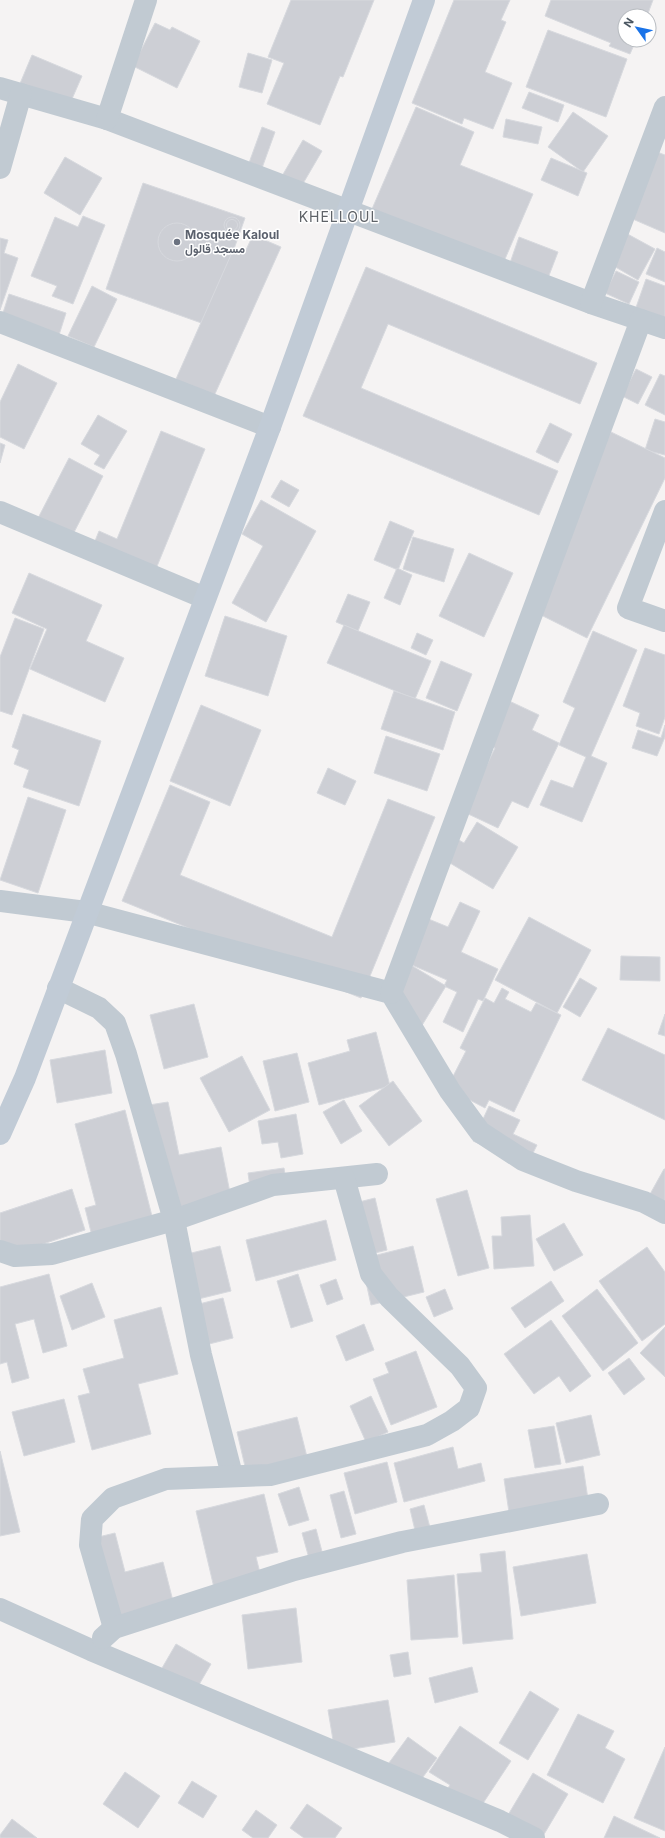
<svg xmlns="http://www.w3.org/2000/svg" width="665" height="1838" font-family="Inter,Vazirmatn,sans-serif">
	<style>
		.building { fill: #cdcfd5; stroke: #d7d9de }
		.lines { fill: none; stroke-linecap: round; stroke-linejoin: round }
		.street { stroke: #c1cad2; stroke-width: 22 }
		.secondary { stroke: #c1cbd6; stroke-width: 22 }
		.worship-dot { fill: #6b7280; stroke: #fff; stroke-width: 1.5 }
		.labels { text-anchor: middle; stroke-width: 3; stroke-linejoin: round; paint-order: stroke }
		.worship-label { font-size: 12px; font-weight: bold; fill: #5b616d; stroke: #fff; text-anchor: start }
		.quarter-label { font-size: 14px; letter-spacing: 1px; fill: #5f6368; stroke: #fff }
	</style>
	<rect width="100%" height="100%" fill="#f5f3f3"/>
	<g class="building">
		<polygon points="291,0 374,0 343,77 340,76 320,125 267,104 284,63 268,57"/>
		<polygon points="454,0 510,0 501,20 506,22 485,72 512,83 493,129 464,118 462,124 412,103"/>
		<polygon points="551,0 653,0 647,16 625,16 625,40 636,40 630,54 609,46 611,43 545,16"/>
		<polygon points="155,23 170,30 172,27 200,41 177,88 133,66"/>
		<polygon points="548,30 627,59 606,117 526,87"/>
		<polygon points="248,53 272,60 262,93 239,87"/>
		<polygon points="32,55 82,76 68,108 19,86"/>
		<polygon points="529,92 564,105 558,122 522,108"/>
		<polygon points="416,107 474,132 460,165 533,194 499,273 369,216"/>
		<polygon points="573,112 608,136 583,172 548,147"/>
		<polygon points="506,119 542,127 538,144 503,137"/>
		<polygon points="262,127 275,132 262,168 249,163"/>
		<polygon points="303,140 322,151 301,187 282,176"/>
		<polygon points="657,152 665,155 665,233 628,217"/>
		<polygon points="65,157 102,178 80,215 44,193"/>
		<polygon points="551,158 587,173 578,196 541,180"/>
		<polygon points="143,183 245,218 207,325 106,289"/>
		<polygon points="83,216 105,225 73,304 52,296 57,286 31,276 55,217 78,227"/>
		<circle cx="232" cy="225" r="8"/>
		<circle cx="232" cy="225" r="5.5"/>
		<circle cx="177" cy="242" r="19"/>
		<polygon points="622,231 655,249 638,280 605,261"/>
		<polygon points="253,235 281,247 210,405 172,388 234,248 245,252"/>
		<polygon points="519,237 558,252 548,278 510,263"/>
		<polygon points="0,238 8,240 4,253 18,258 0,310"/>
		<polygon points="657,248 665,252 665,282 646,274"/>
		<polygon points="366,267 597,363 580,404 388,324 361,388 558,471 539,515 303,416"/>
		<polygon points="616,271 639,282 629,304 605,293"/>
		<polygon points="646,279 665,286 665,328 633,316"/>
		<polygon points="92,286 117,299 94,347 68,336"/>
		<polygon points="9,294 66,313 59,335 2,316"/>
		<polygon points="18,364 57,383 24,449 0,437 0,402"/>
		<polygon points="636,369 652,377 638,404 622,396"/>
		<polygon points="660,374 665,376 665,415 645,405"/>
		<polygon points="98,415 127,431 104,469 94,464 100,455 81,444"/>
		<polygon points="655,419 665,422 665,455 645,450"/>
		<polygon points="550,423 572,434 558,463 536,452"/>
		<polygon points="161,431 205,449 151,581 89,556 99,531 117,539"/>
		<polygon points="611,432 665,458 665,478 587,638 525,607"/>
		<polygon points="0,443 5,445 0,463"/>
		<polygon points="69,458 103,476 68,544 34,526"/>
		<polygon points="281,480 299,490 289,507 271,497"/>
		<polygon points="261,500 316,531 266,622 232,603 263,546 242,534"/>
		<polygon points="390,521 414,531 398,570 374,560"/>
		<polygon points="413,537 454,549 444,582 403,569"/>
		<polygon points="469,553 513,573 484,637 439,616"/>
		<polygon points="397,568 412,575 400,605 384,598"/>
		<polygon points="29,573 102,605 86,641 124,658 105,702 30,669 47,629 12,613"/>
		<polygon points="348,594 370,602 358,631 336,622"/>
		<polygon points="225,616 287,636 268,696 205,676"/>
		<polygon points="15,618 44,629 12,715 0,711 0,657"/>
		<polygon points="344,625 431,661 415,699 327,663"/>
		<polygon points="593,631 637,650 591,756 607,763 582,822 540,805 551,780 573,788 586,757 559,745 575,708 563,702"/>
		<polygon points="417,633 433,640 426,655 411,648"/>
		<polygon points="645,648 665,655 665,717 659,734 636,726 640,713 623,706"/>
		<polygon points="441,661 472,674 457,711 426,698"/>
		<polygon points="394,691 455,712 443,750 381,729"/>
		<polygon points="505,699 539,715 532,730 559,743 528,808 512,801 498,828 464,812 495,748 484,743"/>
		<polygon points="201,705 261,730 230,806 170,781"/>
		<polygon points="23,714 101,741 79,806 23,787 29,770 14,764 19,750 12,747"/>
		<polygon points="665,725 665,737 657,756 632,748 638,730 661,738"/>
		<polygon points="386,736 440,754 427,791 374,773"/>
		<polygon points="328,768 356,781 345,805 317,793"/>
		<polygon points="170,785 210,802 180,875 332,937 388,799 435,817 361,998 122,901"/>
		<polygon points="28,797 66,810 38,893 0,880"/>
		<polygon points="477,822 518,847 493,889 445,860 457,839 464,843"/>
		<polygon points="460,902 480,911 461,952 498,969 483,1001 478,999 463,1032 443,1022 457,992 444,986 447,980 405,962 426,918 448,927"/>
		<polygon points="529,917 591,950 557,1013 495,980"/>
		<polygon points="621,956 660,957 660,981 620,980"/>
		<polygon points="409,964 446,986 421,1027 388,996"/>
		<polygon points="580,978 597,988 580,1017 563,1007"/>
		<polygon points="502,988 509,992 505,999 531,1012 536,1003 561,1015 514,1112 489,1100 485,1108 447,1088 466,1051 460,1048 485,998 494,1003"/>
		<polygon points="194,1004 208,1057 164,1069 150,1015"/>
		<polygon points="665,1014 665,1036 658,1034"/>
		<polygon points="608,1028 665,1055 665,1120 582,1080"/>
		<polygon points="376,1032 390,1086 319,1105 308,1063 350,1051 347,1040"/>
		<polygon points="105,1050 112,1093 57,1103 50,1060"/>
		<polygon points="297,1053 309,1102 275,1111 263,1061"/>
		<polygon points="242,1056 270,1110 229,1132 200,1078"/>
		<polygon points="393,1081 422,1121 389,1146 359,1106"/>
		<polygon points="344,1100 362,1131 341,1144 323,1112"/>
		<polygon points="168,1102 179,1155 221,1147 231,1198 170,1211 149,1105"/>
		<polygon points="489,1106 520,1120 513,1134 537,1145 527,1165 473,1141"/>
		<polygon points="125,1110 155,1228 94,1244 85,1208 96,1205 75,1124"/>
		<polygon points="296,1114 303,1154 281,1158 278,1142 262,1144 258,1121"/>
		<polygon points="284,1168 287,1189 251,1194 248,1173"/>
		<polygon points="664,1169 665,1169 665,1205 649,1196"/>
		<polygon points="72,1189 85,1230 4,1257 0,1253 0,1213"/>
		<polygon points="467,1190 489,1268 458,1276 436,1199"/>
		<polygon points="375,1198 387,1250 363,1256 351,1204"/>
		<polygon points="530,1215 534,1266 494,1269 492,1236 502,1236 501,1217"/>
		<polygon points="326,1220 336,1260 256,1281 246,1240"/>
		<polygon points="564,1223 583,1255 554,1271 536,1239"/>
		<polygon points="220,1246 231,1291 182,1303 171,1258"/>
		<polygon points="413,1246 424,1292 371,1305 361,1259"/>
		<polygon points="647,1247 665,1272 665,1324 642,1341 599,1281"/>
		<polygon points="49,1274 67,1346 43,1353 34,1319 15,1324 29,1378 12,1383 7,1362 0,1364 0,1287"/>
		<polygon points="298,1274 313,1321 291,1328 277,1281"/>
		<polygon points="336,1279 343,1299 327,1305 320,1285"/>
		<polygon points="551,1281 564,1301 525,1328 511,1308"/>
		<polygon points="92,1283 105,1317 72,1330 60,1296"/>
		<polygon points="445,1289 453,1309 434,1317 426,1297"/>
		<polygon points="597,1289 638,1343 603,1371 562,1316"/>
		<polygon points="223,1298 233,1338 197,1347 187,1307"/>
		<polygon points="161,1307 178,1374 138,1384 151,1434 92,1450 78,1396 90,1393 83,1369 124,1358 114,1320"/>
		<polygon points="551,1320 591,1376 570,1392 559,1376 534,1394 504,1354"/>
		<polygon points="364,1324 374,1350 346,1361 336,1336"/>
		<polygon points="665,1327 665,1377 640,1353"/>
		<polygon points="416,1351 437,1407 391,1425 373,1379 389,1373 385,1363"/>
		<polygon points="629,1358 645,1379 624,1395 608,1373"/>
		<polygon points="371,1396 388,1432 366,1442 350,1406"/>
		<polygon points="64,1399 75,1442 24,1456 12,1412"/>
		<polygon points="591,1415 600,1455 566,1463 556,1423"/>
		<polygon points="297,1417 308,1461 247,1475 237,1432"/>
		<polygon points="554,1426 561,1464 535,1468 528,1430"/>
		<polygon points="453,1447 458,1469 481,1463 485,1481 404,1502 394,1463"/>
		<polygon points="0,1451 20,1532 0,1536"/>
		<polygon points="387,1462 397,1502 355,1514 344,1473"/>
		<polygon points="583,1466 589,1506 510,1519 504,1479"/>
		<polygon points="299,1487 309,1520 289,1526 278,1494"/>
		<polygon points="344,1491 356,1534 341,1538 330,1495"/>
		<polygon points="264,1494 278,1552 256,1557 262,1581 215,1592 196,1511"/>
		<polygon points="424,1505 432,1535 417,1539 410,1509"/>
		<polygon points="316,1529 324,1559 310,1562 302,1533"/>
		<polygon points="115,1533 125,1572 163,1562 174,1605 112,1621 90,1539"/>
		<polygon points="505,1551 513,1639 463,1644 457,1574 482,1572 480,1554"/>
		<polygon points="587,1554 596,1603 521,1616 513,1567"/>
		<polygon points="454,1575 458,1637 411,1640 407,1580"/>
		<polygon points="296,1608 302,1662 248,1669 242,1615"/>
		<polygon points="176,1644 211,1664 193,1695 158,1675"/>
		<polygon points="408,1652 411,1674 394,1677 390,1655"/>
		<polygon points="472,1667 478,1692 435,1703 429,1678"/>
		<polygon points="530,1691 559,1709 528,1760 499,1743"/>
		<polygon points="388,1700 395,1742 335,1752 328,1710"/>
		<polygon points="578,1714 614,1731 605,1748 625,1759 603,1803 547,1775"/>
		<polygon points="460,1726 511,1761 472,1820 441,1799 450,1785 429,1772"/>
		<polygon points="408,1737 437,1758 412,1792 383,1771"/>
		<polygon points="665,1747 665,1831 634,1818"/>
		<polygon points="125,1772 160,1796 138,1828 103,1804"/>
		<polygon points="533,1773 568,1794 543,1836 508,1815"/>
		<polygon points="192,1781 217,1796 203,1818 178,1803"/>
		<polygon points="307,1804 342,1828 335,1838 304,1838 290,1828"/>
		<polygon points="256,1810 277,1825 268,1838 253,1838 242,1830"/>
		<polygon points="614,1816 660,1838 604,1838"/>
		<polygon points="12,1819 37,1838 0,1838 0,1835"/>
	</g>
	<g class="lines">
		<g class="street">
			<polyline points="0,88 107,119 591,303 665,328"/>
			<polyline points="107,119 146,0"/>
			<polyline points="0,168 21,94"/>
			<polyline points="591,303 665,107"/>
			<polyline points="0,322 270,427"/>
			<polyline points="665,511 628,608 665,621"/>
			<polyline points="0,512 205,598"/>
			<polyline points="0,901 86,912 391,993 450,1091 480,1132 523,1160 576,1181 644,1202 665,1213"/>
			<polyline points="58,988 99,1008 115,1023 126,1054 174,1220 201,1355 232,1475"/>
			<polyline points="391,993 641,320"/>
			<polyline points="0,1251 15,1256 52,1254 174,1220 273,1185 377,1174"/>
			<polyline points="0,1609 91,1650 500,1821 534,1838"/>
			<polyline points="114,1628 90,1545 92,1519 113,1498 166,1479 270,1475 427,1435 452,1421 469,1408 476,1388 460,1366 389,1297 371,1274 344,1178"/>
			<polyline points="103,1638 114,1628 294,1570 402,1542 598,1504"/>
		</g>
		<polyline class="secondary" points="0,1134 25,1078 270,427 424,0"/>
	</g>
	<circle class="worship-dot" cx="177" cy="242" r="4"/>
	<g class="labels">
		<g class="worship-label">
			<text x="185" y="239">Mosquée Kaloul<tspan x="185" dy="14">مسجد قالول</tspan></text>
		</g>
		<g class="quarter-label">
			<text x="339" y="222">KHELLOUL</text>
		</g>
	</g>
	<g transform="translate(637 28) rotate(303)"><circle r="19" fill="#ffffff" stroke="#b7bbc0"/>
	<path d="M0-3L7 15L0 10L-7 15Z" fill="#1a73e8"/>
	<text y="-6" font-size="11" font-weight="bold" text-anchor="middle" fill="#4a5661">N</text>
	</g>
</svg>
